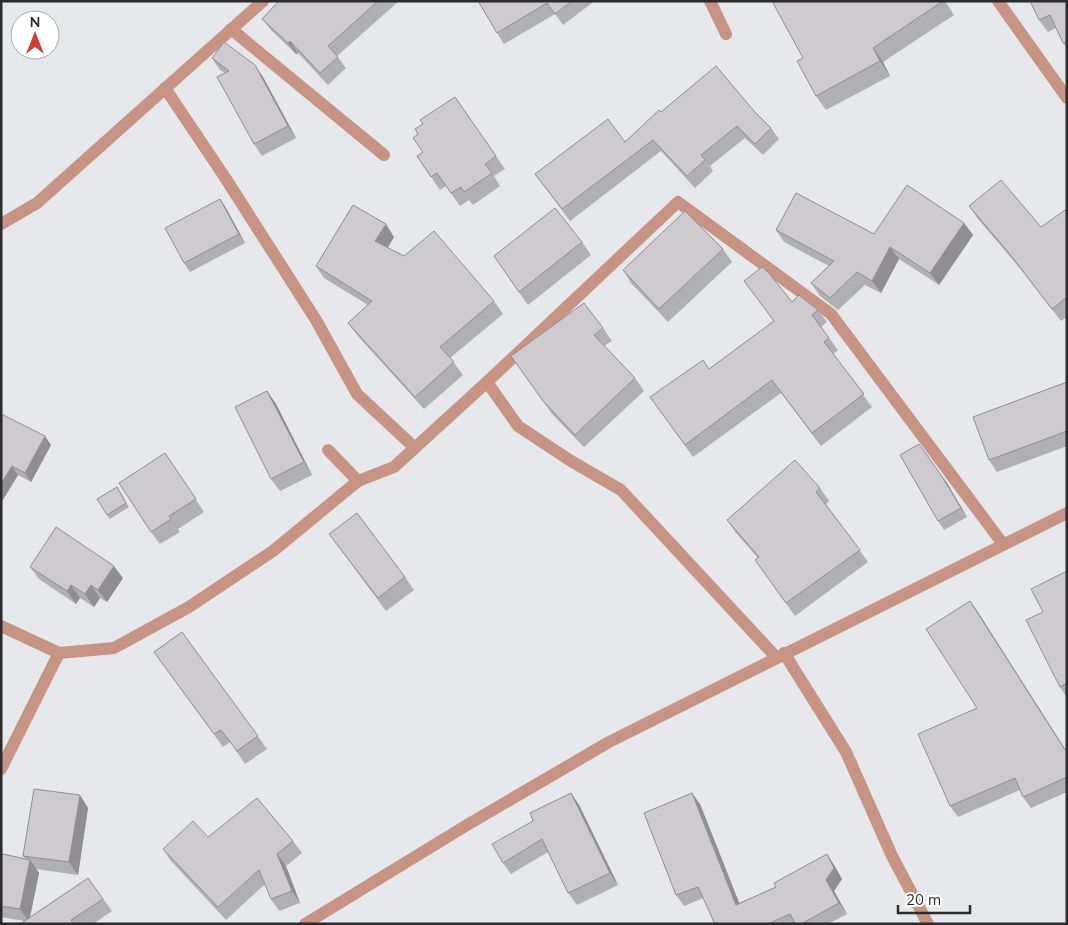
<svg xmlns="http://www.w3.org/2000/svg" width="1068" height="925" font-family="Mulish,sans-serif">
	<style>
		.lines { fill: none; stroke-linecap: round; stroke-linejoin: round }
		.minor { stroke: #c69385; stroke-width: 12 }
		.wall { fill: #b0afb2 }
		.shaded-wall { fill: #908e91 }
		.building { fill: #cdcbcf; stroke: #908e91 }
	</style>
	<rect width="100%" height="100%" fill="#e6e8ec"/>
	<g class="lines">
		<g class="minor">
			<polyline points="710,1 726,34"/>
			<polyline points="998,1 1067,98"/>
			<polyline points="231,29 384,155"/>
			<polyline points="165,88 226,179 316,320 357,394 415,448"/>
			<polyline points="1,224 37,203 263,1"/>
			<polyline points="487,382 518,426 571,461 621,490 776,657"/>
			<polyline points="358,481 394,467 487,382 678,202 831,314 1003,544"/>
			<polyline points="1,626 59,653 1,769"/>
			<polyline points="59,653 114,648 189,607 273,551 358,481 328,450"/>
			<polyline points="784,653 846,752 892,856 928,924"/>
			<polyline points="305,924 467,825 609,742 1067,513"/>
		</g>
	</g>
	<g class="wall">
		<polygon points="279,1 399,1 337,56 346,68 328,85 298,53 296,54 271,30 262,19"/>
		<polygon points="478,1 591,1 592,3 563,25 555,14 504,44 497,33"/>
		<polygon points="777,1 945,1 954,15 883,62 890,76 826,110 816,96 803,58"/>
		<polygon points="1067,1 1067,48 1063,43 1056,28 1048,32 1039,20"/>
		<polygon points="212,58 263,77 296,138 262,156 254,144 225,73 220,70"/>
		<polygon points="455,97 505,169 494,176 500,186 473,205 469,200 460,206 446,186 440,190 417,156 423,152 418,134 423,124"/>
		<polygon points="754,111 771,128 779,139 763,155 745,138 710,166 713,171 695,188 661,151 570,221 535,174 625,142 661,112"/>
		<polygon points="220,199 226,208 245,243 190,272 184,263"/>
		<polygon points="969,206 1041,227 1067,212 1067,317 1061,321 1018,266 978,219"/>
		<polygon points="964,223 973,235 939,285 899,259 881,293 865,285 838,310 820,296 811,283 829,266 784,242 776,230 874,234"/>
		<polygon points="394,237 388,248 494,301 503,314 450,358 463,375 424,409 357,335 348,323 368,305 324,278 316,266"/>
		<polygon points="582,242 591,255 528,305 494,256"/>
		<polygon points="723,249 732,262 668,322 631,283 623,270"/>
		<polygon points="744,281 792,302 818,310 827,322 821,327 838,350 833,354 872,407 821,446 781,393 693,457 650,397 709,369 774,321"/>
		<polygon points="603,328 612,341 604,346 635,378 644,391 584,447 552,414 511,356"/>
		<polygon points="1067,382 1067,446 997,472 989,460"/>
		<polygon points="267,391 276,404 312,475 280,491 271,479"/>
		<polygon points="1,414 51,445 31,482 18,475 1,503"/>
		<polygon points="165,453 204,512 178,529 180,532 160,544 151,532"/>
		<polygon points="941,475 947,483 967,517 944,530 938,521"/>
		<polygon points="820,488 829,501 826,504 868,562 795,616 755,560 758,558 736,533 727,520"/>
		<polygon points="120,492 129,507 110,519 107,515"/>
		<polygon points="329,534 405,577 414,590 386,611"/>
		<polygon points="30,567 123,578 107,602 100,598 94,607 80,598 76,604 39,579"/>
		<polygon points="1067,571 1067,698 1060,687 1043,612"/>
		<polygon points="970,601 1066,750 1067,749 1067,792 1031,808 1023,797 1020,790 958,817 950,806 977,708"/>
		<polygon points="182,632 267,749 245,764 230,742 223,747 154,652"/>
		<polygon points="571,793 579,805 618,885 577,905 568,893 548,852 511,874 503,863"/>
		<polygon points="700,804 739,903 776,887 827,854 834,865 842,879 834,891 847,914 828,924 715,924 703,898 684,906 676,895"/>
		<polygon points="88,808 78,875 36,869 39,873 30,917 88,878 112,911 93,924 20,924 24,921 1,917 1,857 26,859 23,856"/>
		<polygon points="208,837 293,841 302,853 286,866 300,903 279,911 271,899 265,884 226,920 171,861 163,849"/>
	</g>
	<g class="shaded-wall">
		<polygon points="290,41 298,53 296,54 288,43"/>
		<polygon points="873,48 883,62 890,76 880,61"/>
		<polygon points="255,65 263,77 296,138 288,126"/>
		<polygon points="220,199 226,208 245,243 239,234"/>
		<polygon points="964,223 973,235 939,285 930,273"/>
		<polygon points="386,224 394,237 384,253 375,241"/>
		<polygon points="890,247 899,259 881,293 872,281"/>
		<polygon points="267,391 276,404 312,475 304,462"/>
		<polygon points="45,436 51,445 31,482 25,473"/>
		<polygon points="12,466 18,475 1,503 1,484"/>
		<polygon points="941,475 947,483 967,517 961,508"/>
		<polygon points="114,566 123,578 107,602 98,590"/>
		<polygon points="71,585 80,598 76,604 67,591"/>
		<polygon points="91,585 100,598 94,607 85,594"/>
		<polygon points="970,601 978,612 1067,752"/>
		<polygon points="571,793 579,805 618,885 610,873"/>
		<polygon points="692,793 700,804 744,915 736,905"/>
		<polygon points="80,795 88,808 78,875 69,862"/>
		<polygon points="277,854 286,866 300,903 292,891"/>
		<polygon points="827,854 834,865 842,879 834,891 847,914 839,903 826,880"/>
		<polygon points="30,860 39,873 29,922 20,909"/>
	</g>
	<g class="building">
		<polygon points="279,1 378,1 328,46 338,57 320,73 290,41 288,43 262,19"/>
		<polygon points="478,1 572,1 555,14 547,3 497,33"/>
		<polygon points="777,1 943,1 873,48 880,61 816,96 797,61 803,58 773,3"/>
		<polygon points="1030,1 1067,1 1067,42 1063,43 1050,15 1039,20"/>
		<polygon points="224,42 255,65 288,126 254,144 217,77 229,71 212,58"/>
		<polygon points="716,66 754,111 771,128 755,144 737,126 701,155 705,160 687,176 653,140 562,209 535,174 608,119 625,142 659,110 661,112"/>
		<polygon points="455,97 496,156 485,164 492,173 464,192 461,187 451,193 437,173 431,177 417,156 423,152 413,138 418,134 415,129 423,124 420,120"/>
		<polygon points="1001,180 1041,227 1065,210 1067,212 1067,297 1052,309 1009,253 969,206"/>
		<polygon points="907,185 964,223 930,273 890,247 872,281 857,272 830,298 811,283 834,261 776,230 796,193 874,234"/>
		<polygon points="220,199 239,234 184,263 165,228"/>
		<polygon points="353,205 386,224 375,241 404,256 434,231 494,301 440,347 454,362 415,397 348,323 372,301 316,266"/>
		<polygon points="555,208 582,242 519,292 494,256"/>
		<polygon points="685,211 723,249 659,309 623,270"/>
		<polygon points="762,267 768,272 792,302 799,295 818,310 812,315 829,338 824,342 864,394 812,433 772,380 685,445 650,397 703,360 709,369 774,321 744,281"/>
		<polygon points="584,303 603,328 594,335 635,378 575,435 543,401 511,356"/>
		<polygon points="1067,382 1067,431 989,460 973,417"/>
		<polygon points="267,391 304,462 271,479 235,407"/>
		<polygon points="1,414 45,436 25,473 12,466 1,484"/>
		<polygon points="919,444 941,475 961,508 938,521 900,455"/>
		<polygon points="165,453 196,499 169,516 171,519 151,532 119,483"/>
		<polygon points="795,460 820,488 816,492 860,550 786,603 755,560 759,557 727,520"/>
		<polygon points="117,487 126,503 107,515 97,499"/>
		<polygon points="357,513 405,577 378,598 329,534"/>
		<polygon points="56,527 114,566 98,590 91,585 85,594 71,585 67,591 30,567"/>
		<polygon points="1067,571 1067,683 1060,687 1026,620 1043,612 1031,589"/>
		<polygon points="970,601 1065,750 1067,749 1067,777 1023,797 1015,778 950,806 918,734 977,708 926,629"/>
		<polygon points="182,632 258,736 237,751 221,730 214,734 154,652"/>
		<polygon points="34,789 80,795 69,862 23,856"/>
		<polygon points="571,793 610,873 568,893 542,839 503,863 492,844 533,821 530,813"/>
		<polygon points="692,793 736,905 776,887 774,883 827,854 834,868 826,880 839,903 801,924 796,924 790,914 768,924 715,924 698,887 676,895 644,813"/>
		<polygon points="257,798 293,841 277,854 292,891 271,899 259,870 218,907 163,849 193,821 208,837"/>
		<polygon points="3,854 30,860 20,909 1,906 1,857"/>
		<polygon points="88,878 103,899 71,920 74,924 20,924"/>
	</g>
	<rect width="1068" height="925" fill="none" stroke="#2b2b2d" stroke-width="5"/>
	<g transform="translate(35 35)"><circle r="24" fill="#ffffff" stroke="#aaaaab"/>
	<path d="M0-4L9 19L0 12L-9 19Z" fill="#cd3f39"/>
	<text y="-8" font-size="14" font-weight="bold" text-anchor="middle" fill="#2b2b2d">N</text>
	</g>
	<path d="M898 905v8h72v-8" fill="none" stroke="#2b2b2d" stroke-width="2.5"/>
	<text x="906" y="905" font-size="15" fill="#2b2b2d" stroke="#ffffff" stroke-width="4" paint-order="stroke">20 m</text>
</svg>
